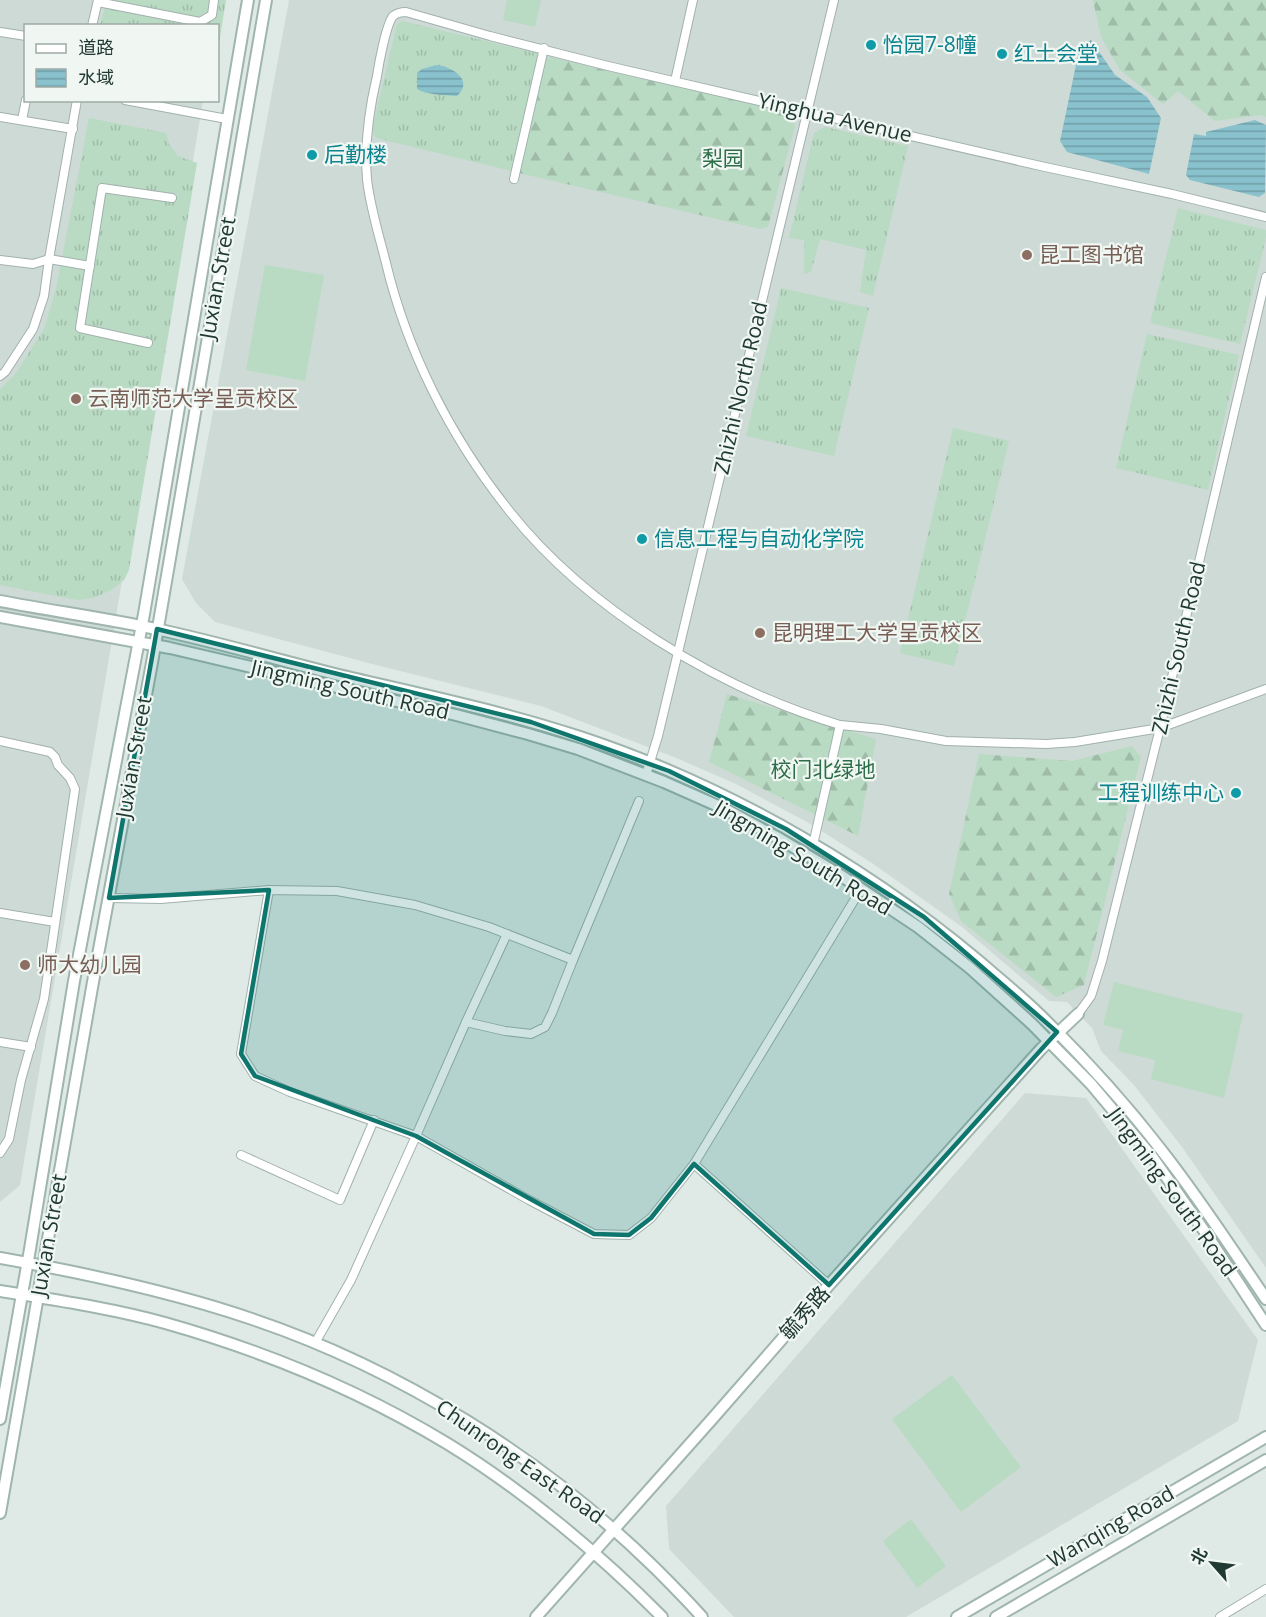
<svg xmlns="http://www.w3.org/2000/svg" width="1266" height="1617" font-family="'Open Sans','Noto Sans SC',sans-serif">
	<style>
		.built { fill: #cedad5 }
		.grass { fill: url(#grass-tufts) }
		.forest { fill: url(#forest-firs) }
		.pitch { fill: #b9dac3 }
		.water { fill: url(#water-rules) }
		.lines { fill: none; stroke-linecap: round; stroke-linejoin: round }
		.street-casing { stroke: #a2b1ad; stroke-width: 10 }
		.secondary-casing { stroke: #9fb5ae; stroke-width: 14 }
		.street { stroke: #fff; stroke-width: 8 }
		.secondary { stroke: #fff; stroke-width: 10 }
		.marked { fill: #0f766e; fill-opacity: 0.2; stroke: #0f766e; stroke-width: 4.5; stroke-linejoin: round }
		.culture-dot { fill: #0f9aa8; stroke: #f0f7f3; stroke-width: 2 }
		.education-dot { fill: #8d6e63; stroke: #f0f7f3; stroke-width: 2 }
		.labels { text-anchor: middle; stroke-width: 4.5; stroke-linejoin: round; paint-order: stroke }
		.culture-label { font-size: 21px; fill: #0d838f; stroke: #f0f7f3; text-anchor: start }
		.street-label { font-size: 21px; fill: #213933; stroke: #f0f7f3 }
		.park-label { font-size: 21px; fill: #2d6e48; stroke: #f0f7f3 }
		.education-label { font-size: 21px; fill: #785e54; stroke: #f0f7f3; text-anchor: start }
	</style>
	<defs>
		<pattern id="grass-tufts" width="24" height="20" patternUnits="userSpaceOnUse" patternTransform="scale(1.5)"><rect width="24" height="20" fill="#b9dac3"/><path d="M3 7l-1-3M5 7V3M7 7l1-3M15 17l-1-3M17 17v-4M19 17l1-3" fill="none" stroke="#9fbca8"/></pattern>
		<pattern id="forest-firs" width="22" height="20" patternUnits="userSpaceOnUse" patternTransform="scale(1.5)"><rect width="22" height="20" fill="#b9dac3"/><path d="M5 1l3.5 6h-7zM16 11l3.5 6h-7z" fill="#9fbca8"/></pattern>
		<pattern id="water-rules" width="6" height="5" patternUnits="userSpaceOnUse" patternTransform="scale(1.5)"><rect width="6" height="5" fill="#89c1cd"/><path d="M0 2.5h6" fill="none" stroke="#709ea7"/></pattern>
	</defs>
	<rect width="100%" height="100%" fill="#dfeae6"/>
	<g class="built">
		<polygon points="0,0 220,0 216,25 26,26 26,100 203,101 20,1185 0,1202"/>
		<polygon points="289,0 1266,0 1266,1268 1182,1147 1134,1085 1101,1051 1092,1028 1067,1002 1049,1001 962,927 872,863 809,823 736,784 674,757 541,706 376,665 215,622 196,603 182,579"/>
		<polygon points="1025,1093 1086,1098 1258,1340 1238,1421 906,1617 734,1617 669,1549 666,1506"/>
	</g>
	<g class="grass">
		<polygon points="107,0 226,0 218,50 218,26 100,26"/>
		<polygon points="402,21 540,54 512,171 376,138 372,130 397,24"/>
		<polygon points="89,118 166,133 169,144 178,156 197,163 129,570 124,580 111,590 93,598 77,600 0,585 0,389 16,373 44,329 56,289"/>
		<polygon points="825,127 908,146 873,296 860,292 866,250 820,239 811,272 804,274 804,240 789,238 814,133"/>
		<polygon points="1178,208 1266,230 1266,238 1240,344 1150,323"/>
		<polygon points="781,288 869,308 834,456 746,436"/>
		<polygon points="1147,334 1239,355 1208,490 1116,468"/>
		<polygon points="953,428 1009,441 954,666 900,653"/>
	</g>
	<g class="forest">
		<polygon points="1093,0 1266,0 1266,117 1260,115 1215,121 1178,91 1163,104 1120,70 1101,37"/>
		<polygon points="546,56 790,113 795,126 768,227 760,229 519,173"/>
		<polygon points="727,694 876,739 858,836 709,762"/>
		<polygon points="1132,746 1141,757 1084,985 1056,997 961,921 949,894 979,754 1072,761"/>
	</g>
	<g class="pitch">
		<polygon points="507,0 541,0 535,27 503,20"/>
		<polygon points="265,265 324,275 305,381 246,370"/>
		<polygon points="1114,982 1243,1014 1224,1098 1151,1079 1155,1060 1118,1051 1123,1030 1103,1025"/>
		<polygon points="952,1375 1021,1467 961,1512 892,1419"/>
		<polygon points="911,1519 946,1566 917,1588 883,1541"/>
	</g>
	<g class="water">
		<polygon points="1091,40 1115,75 1147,97 1161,118 1149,174 1067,152 1060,141 1080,46"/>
		<path d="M436 65C451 66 475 80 457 96 446 95 426 95 417 89V73L422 69Z"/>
		<polygon points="1255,120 1266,125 1265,193 1259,197 1190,180 1186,175 1194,134 1206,136 1206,132"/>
	</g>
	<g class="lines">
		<g class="street-casing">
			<g id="street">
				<polyline points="98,2 200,22 212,15 214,0"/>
				<polyline points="92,26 98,0"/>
				<polyline points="0,32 26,36"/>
				<polyline points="675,81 693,0"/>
				<polyline points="125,100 227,119"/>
				<polyline points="0,117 73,129"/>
				<polyline points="22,120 26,100"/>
				<polyline points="514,179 544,48"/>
				<polyline points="0,260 33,264 49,259 90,266"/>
				<polyline points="148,343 80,328 102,188 172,198"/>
				<polyline points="0,376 5,372 33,329 44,296 49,259 77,100"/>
				<polyline points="840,725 881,729 946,741 1046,744 1075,742 1160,728 1266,689"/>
				<polyline points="0,741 50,752 55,757 58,765 70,778 75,789 44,999 21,1080 9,1139 0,1153"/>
				<polyline points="646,775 658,736 834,0"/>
				<path d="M813 845 840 725C719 689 585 608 507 508 450 436 407 351 386 263 379 235 370 207 367 179 364 143 369 110 377 76 379 63 386 25 393 16 397 13 402 12 406 12L490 36 608 66 1045 167 1172 194 1266 217"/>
				<polyline points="269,890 241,1054 255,1076 290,1092 416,1136 529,1200 594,1234 629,1235 651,1218 694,1164 861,889"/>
				<polyline points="109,898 161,899 269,890 337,891 415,905 489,927 573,960 552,1013 545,1027 531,1034 505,1031 466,1022"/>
				<polyline points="0,913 55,922"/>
				<polyline points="573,960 639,801"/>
				<polyline points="1078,1014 1091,996 1102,961 1160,728 1266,277"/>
				<polyline points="0,1042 31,1047"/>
				<polyline points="241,1155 340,1200 374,1120"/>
				<polyline points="694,1164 829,1285"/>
				<polyline points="315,1343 351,1280 416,1136 466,1022 507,934"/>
				<polyline points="1220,1617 1266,1589"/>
			</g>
		</g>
		<g class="secondary-casing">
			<g id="secondary">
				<path d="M0 601C52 611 104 618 156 629 217 642 278 660 339 675 420 694 501 711 580 737 732 787 882 875 1002 981 1015 992 1029 1004 1041 1016 1084 1058 1125 1103 1162 1151 1199 1198 1232 1249 1266 1299"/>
				<polyline points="0,617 170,648 456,715 528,734 578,749 664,782 725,809 780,839 840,875 918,927 970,968 1032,1024 1091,1084 1153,1158 1205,1232 1266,1325"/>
				<path d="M0 1258C85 1273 170 1291 252 1319 400 1369 543 1458 655 1568 671 1584 687 1600 702 1617"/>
				<path d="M0 1291C55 1300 111 1308 165 1323 264 1351 359 1390 448 1444 523 1490 600 1554 662 1617"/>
				<polyline points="0,1419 30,1249 74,981 144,614 248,0"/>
				<polyline points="0,1513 93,982 153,657 266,0"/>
				<polyline points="536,1617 713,1418 829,1285 1041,1049 1078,1014"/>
				<polyline points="957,1617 1266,1437"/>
				<polyline points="996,1617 1266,1460"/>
			</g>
		</g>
		<use href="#street" class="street"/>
		<use href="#secondary" class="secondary"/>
	</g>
	<path class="marked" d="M157 629 531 722 669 771 786 829 924 917 1057 1032 829 1285 694 1164 651 1218 629 1235 594 1234 416 1136 255 1076 241 1054 269 890 109 898Z"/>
	<g class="culture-dot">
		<circle cx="871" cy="45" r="6"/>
		<circle cx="1002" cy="54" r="6"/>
		<circle cx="312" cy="155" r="6"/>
		<circle cx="642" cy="539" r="6"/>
		<circle cx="1236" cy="793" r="6"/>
	</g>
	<g class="education-dot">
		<circle cx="1027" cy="255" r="6"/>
		<circle cx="76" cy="399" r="6"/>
		<circle cx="760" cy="633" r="6"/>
		<circle cx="25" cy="965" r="6"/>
	</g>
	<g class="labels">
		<g class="culture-label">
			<text x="883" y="52">怡园7-8幢</text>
			<text x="1014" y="61">红土会堂</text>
			<text x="324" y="162">后勤楼</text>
			<text x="654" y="546">信息工程与自动化学院</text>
			<text x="1224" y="800" text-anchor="end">工程训练中心</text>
		</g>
		<g class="street-label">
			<text transform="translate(835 118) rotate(13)" y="7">Yinghua Avenue</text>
			<text transform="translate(218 278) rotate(-80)" y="7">Juxian Street</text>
			<text transform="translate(741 388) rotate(-77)" y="7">Zhizhi North Road</text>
			<text transform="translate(1179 648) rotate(-77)" y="7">Zhizhi South Road</text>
			<text transform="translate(350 690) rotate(13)" y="7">Jingming South Road</text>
			<text transform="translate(134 757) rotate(-80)" y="7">Juxian Street</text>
			<text transform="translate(803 858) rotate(31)" y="7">Jingming South Road</text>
			<text transform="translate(1172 1192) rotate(54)" y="7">Jingming South Road</text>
			<text transform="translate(49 1235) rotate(-80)" y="7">Juxian Street</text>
			<text transform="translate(805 1313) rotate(-49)" y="7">毓秀路</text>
			<text transform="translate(520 1462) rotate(35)" y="7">Chunrong East Road</text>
			<text transform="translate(1111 1527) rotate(-30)" y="7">Wanqing Road</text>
		</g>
		<g class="park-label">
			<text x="723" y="166">梨园</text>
			<text x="823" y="777">校门北绿地</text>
		</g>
		<g class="education-label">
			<text x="1039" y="262">昆工图书馆</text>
			<text x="88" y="406">云南师范大学呈贡校区</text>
			<text x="772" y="640">昆明理工大学呈贡校区</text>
			<text x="37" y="972">师大幼儿园</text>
		</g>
	</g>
	<rect x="24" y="24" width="195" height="78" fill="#f0f7f3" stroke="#9daba6" stroke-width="1.5"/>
	<rect x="36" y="44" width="30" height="9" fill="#ffffff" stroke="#9daba6" stroke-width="1.5"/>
	<text x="78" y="54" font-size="18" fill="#213933">道路</text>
	<rect x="36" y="69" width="30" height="18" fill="url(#water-rules)" stroke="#9daba6" stroke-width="1.5"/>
	<text x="78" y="84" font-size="18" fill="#213933">水域</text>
	<g transform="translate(1212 1563) rotate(298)" stroke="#f0f7f3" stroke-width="4.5" paint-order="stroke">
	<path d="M0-4.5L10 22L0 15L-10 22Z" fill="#213933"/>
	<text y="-9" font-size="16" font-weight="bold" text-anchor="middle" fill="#213933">北</text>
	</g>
</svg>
